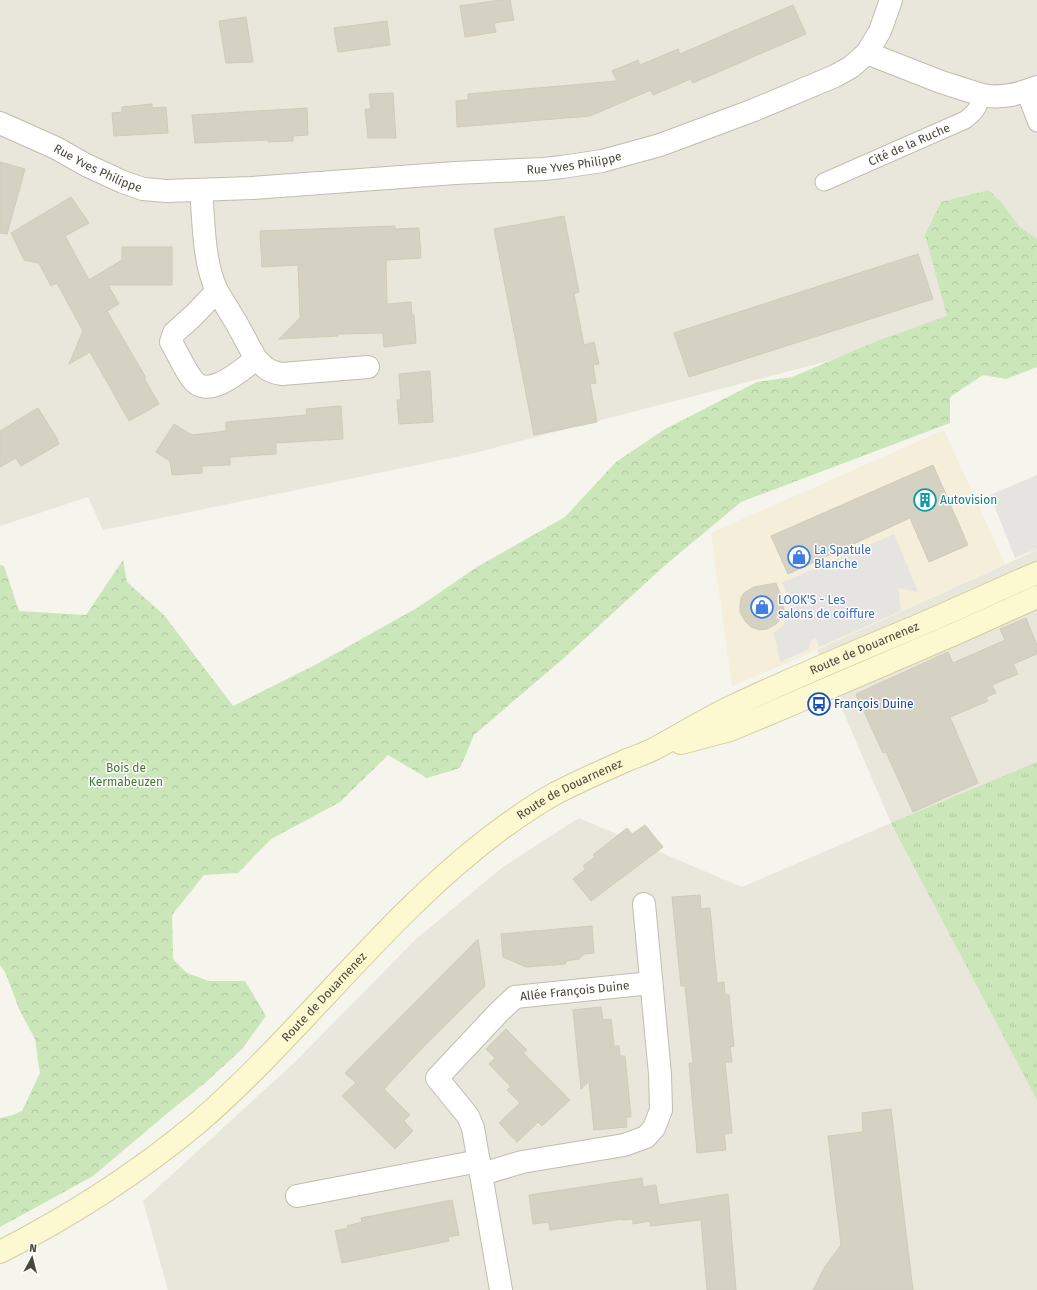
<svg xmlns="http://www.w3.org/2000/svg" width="1037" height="1290" font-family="'Fira Sans',sans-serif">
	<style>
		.residential { fill: #e9e7db }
		.commercial { fill: #f5eeda }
		.grass { fill: url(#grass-tufts) }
		.forest { fill: url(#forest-crowns) }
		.parking { fill: #e5e4e0 }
		.building { fill: #d6d2c3; stroke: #d1cab6 }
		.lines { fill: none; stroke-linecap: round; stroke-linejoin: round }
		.service-casing { stroke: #c0bdaf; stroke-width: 19 }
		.minor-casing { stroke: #c0bdaf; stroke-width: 24 }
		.secondary-casing { stroke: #d2cc9f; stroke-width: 24 }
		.service { stroke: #fff; stroke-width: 17 }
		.minor { stroke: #fff; stroke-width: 22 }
		.secondary { stroke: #fcf8d0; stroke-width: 22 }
		.labels { text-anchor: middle; stroke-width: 3; stroke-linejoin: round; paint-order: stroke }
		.street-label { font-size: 12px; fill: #4a463a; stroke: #fff }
		.culture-label { font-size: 12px; fill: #0d838f; stroke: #fff; text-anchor: start }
		.shop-label { font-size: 12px; fill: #366cbe; stroke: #fff; text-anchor: start }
		.transit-label { font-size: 12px; fill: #164399; stroke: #fff; text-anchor: start }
		.park-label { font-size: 12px; fill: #407930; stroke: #fff }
	</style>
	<defs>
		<pattern id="grass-tufts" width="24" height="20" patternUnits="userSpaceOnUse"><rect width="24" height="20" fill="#cbe6b9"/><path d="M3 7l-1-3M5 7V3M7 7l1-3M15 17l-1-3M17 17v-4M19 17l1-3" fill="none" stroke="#b0c7a0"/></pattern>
		<pattern id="forest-crowns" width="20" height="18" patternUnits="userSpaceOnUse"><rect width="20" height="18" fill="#cbe6b9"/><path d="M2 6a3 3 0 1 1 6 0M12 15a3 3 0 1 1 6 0" fill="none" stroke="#b0c7a0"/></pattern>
	</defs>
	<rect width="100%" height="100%" fill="#f5f4ed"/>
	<g class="residential">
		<polygon points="0,0 1037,0 1037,307 470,454 103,530 88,497 0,526"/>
		<polygon points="1037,550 1037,1290 168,1290 143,1201 294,1063 415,940 503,867 579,818 742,887 891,823 817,650"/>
	</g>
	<polygon class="commercial" points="944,430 1005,564 817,650 732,686 711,533"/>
	<polygon class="grass" points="1037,762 1037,1100 891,823"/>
	<polygon class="forest" points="989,190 1000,201 1019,226 1037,239 1037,367 1006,379 983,375 950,397 950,423 741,502 663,567 565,657 474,735 460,768 427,778 388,755 340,802 271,839 238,873 204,875 172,915 173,959 187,973 209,981 245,981 266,1016 242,1049 206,1082 170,1111 93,1176 0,1227 0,1118 13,1115 22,1111 40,1073 35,1039 19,1009 6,974 0,965 0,565 4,566 19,611 86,615 123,560 127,582 164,615 233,706 315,665 417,608 477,567 565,517 616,462 665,429 757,382 792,377 882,339 947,316 925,235 941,202"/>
	<g class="parking">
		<polygon points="1037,475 1037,549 1015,558 990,495"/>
		<polygon points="894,534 918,592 898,588 901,611 819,647 816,637 811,640 809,649 780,662 774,633 783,626 789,614 790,598 782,583"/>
	</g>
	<g class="building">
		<polygon points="500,0 510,0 514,20 494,23 496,32 465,37 460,6"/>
		<polygon points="793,5 806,34 693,83 691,79 653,95 651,90 590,116 457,127 456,101 468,100 468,94 617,81 612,71 638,60 640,65 678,49 680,54"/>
		<polygon points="246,17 253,62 226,63 219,21"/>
		<polygon points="387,21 390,45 338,52 334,28"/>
		<polygon points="393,93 396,138 368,138 365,109 371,109 369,94"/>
		<polygon points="152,104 152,108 166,107 168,133 114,136 112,113 122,112 122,107"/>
		<polygon points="307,108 308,135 293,136 293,141 268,142 268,140 195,143 192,115"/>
		<polygon points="0,162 25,169 7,234 0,233"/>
		<polygon points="71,197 89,223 65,236 89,280 122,260 122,247 172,247 172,285 108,285 119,304 107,311 146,378 144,378 159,404 129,421 90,352 69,364 83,331 57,283 51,286 39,263 24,260 11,233"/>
		<polygon points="564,216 579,292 574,294 584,345 594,342 599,364 593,365 596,383 590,384 597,422 534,435 494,229"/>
		<polygon points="395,226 395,229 419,228 421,258 386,260 387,304 411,302 412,315 414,315 416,343 384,347 383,333 338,334 338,336 279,339 300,318 298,265 262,267 260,231"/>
		<polygon points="918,254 933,299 689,377 674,333"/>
		<polygon points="430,371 433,422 399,424 397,400 401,400 399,374"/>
		<polygon points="341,406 343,439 276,443 276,454 230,457 230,465 202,466 202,473 172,475 170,461 156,452 174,424 192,435 226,431 226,422 307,415 306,409"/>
		<polygon points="38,408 58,440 57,440 59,444 21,466 16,458 0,467 0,431"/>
		<polygon points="933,465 968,545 929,562 910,518 788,574 771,536"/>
		<polygon points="776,583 783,601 784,609 782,617 776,624 767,629 760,630 751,627 745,621 740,612 740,605 741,598 744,593 754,587"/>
		<polygon points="1026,618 1037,645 1037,654 1013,664 1018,674 992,685 996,693 986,697 988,701 950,717 978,783 913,812 886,752 883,753 856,694 948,652 953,663 978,652 1005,640 1000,629"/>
		<polygon points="645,825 663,847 591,901 573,879 586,869 583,866 595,857 593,855 627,828 632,834"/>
		<polygon points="700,895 701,909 710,908 717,983 724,982 725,995 729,995 734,1046 730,1047 732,1062 725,1062 732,1133 724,1134 726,1150 697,1153 689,1063 693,1063 685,986 681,986 672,897"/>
		<polygon points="592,926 594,953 584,954 579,959 566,961 566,964 526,967 503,957 501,934"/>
		<polygon points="478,939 485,986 426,1044 384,1089 410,1115 404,1121 413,1131 395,1149 342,1096 356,1083 345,1073"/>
		<polygon points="601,1007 603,1020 611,1019 614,1046 619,1046 620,1056 625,1056 631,1117 626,1117 627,1127 594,1130 589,1081 581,1089 573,1010"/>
		<polygon points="506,1029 527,1050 523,1053 570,1100 542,1126 538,1122 517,1142 499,1123 520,1103 507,1090 511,1087 489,1064 495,1058 486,1049"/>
		<polygon points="891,1109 913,1290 813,1290 824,1268 841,1245 828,1136 863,1132 862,1113"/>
		<polygon points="642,1178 643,1187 656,1185 659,1205 728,1194 736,1290 707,1290 701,1220 651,1226 650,1221 633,1224 633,1219 622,1220 622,1219 550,1230 549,1222 533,1224 529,1195"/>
		<polygon points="452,1200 459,1235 448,1237 449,1241 342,1263 335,1231 348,1228 347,1226 362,1222 361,1218"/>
	</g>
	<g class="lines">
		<g class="service-casing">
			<g id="service">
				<polyline points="1025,92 1037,123"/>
				<path id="s1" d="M824 182 965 120C976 112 978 108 982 95"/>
			</g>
		</g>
		<g class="minor-casing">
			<g id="minor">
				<path d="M867 53 941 82 982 95C1001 99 1019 94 1037 87"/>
				<path id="s2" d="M0 123 56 148 86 165 123 182 143 189 166 191 252 188 455 173 544 169 562 167 602 161 660 145 754 110 835 76 851 67 867 53 880 31 891 0"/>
				<path d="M201 190C204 223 203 261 217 291L193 316 174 333 171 342C178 354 184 368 192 379 208 401 241 370 256 359L237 324 217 291"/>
				<path d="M256 359C265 368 269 372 282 374L368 367"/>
				<polyline points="482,1174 522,1162 624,1145 646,1137 654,1128 661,1110 660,1074 644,904"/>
				<polyline points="297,1196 479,1161"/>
				<path id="s3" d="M501 1290 473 1128 468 1116 437 1078 499 1012 515 997 651 983"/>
			</g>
		</g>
		<g class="secondary-casing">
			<g id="secondary">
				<polyline points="681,743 730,730 778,710 957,633 1037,597"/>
				<path id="s4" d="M0 1252C71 1216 139 1172 200 1121 303 1031 384 918 493 835 513 820 534 805 556 793 578 782 602 771 625 761 634 757 644 754 654 749 680 735 704 720 731 707 790 679 850 654 910 629 953 611 995 591 1037 573"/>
			</g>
		</g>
		<use href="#service" class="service"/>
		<use href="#minor" class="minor"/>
		<use href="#secondary" class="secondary"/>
	</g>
	<defs>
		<g id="building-ring" transform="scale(1.15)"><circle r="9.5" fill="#fff" stroke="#0f9aa8" stroke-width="1.5"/><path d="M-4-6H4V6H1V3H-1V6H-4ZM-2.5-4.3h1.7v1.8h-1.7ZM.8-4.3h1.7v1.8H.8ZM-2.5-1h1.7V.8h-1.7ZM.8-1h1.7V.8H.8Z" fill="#0f9aa8"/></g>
		<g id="shop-ring" transform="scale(1.15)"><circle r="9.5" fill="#fff" stroke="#3f7fe0" stroke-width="1.5"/><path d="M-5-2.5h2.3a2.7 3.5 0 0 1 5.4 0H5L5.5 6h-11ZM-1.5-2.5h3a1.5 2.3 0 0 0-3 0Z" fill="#3f7fe0"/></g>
		<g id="bus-ring" transform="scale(1.15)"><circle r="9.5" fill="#fff" stroke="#1a4fb4" stroke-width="1.5"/><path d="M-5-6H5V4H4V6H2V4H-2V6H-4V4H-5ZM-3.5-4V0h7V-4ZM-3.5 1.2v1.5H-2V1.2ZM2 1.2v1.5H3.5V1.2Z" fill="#1a4fb4"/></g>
	</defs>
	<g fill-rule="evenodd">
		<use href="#building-ring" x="925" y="500"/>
		<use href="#shop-ring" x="799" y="557"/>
		<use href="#shop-ring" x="762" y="607"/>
		<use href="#bus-ring" x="819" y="704"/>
	</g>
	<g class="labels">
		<g class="street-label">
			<text dy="4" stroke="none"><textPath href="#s1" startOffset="93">Cité de la Ruche</textPath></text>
			<text dy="4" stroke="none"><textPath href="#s2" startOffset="590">Rue Yves Philippe</textPath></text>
			<text dy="4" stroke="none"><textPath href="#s2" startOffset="108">Rue Yves Philippe</textPath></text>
			<text dy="4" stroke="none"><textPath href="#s4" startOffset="1066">Route de Douarnenez</textPath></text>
			<text dy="4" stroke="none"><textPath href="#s4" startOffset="739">Route de Douarnenez</textPath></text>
			<text dy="4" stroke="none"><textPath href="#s3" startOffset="399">Allée François Duine</textPath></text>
			<text dy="4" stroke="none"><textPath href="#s4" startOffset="415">Route de Douarnenez</textPath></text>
		</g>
		<g class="culture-label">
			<text x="940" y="504">Autovision</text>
		</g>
		<g class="shop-label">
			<text x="814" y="554">La Spatule<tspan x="814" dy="14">Blanche</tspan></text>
			<text x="778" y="604">LOOK'S - Les<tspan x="778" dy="14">salons de coiffure</tspan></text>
		</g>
		<g class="transit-label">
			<text x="834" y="708">François Duine</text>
		</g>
		<g class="park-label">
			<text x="126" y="772">Bois de<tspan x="126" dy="14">Kermabeuzen</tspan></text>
		</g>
	</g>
	<g transform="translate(32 1258) rotate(7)" stroke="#ffffff" stroke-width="3" paint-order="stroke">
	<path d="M0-3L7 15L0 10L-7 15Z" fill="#4a463a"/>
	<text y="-6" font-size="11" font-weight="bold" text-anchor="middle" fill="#4a463a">N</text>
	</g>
</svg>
